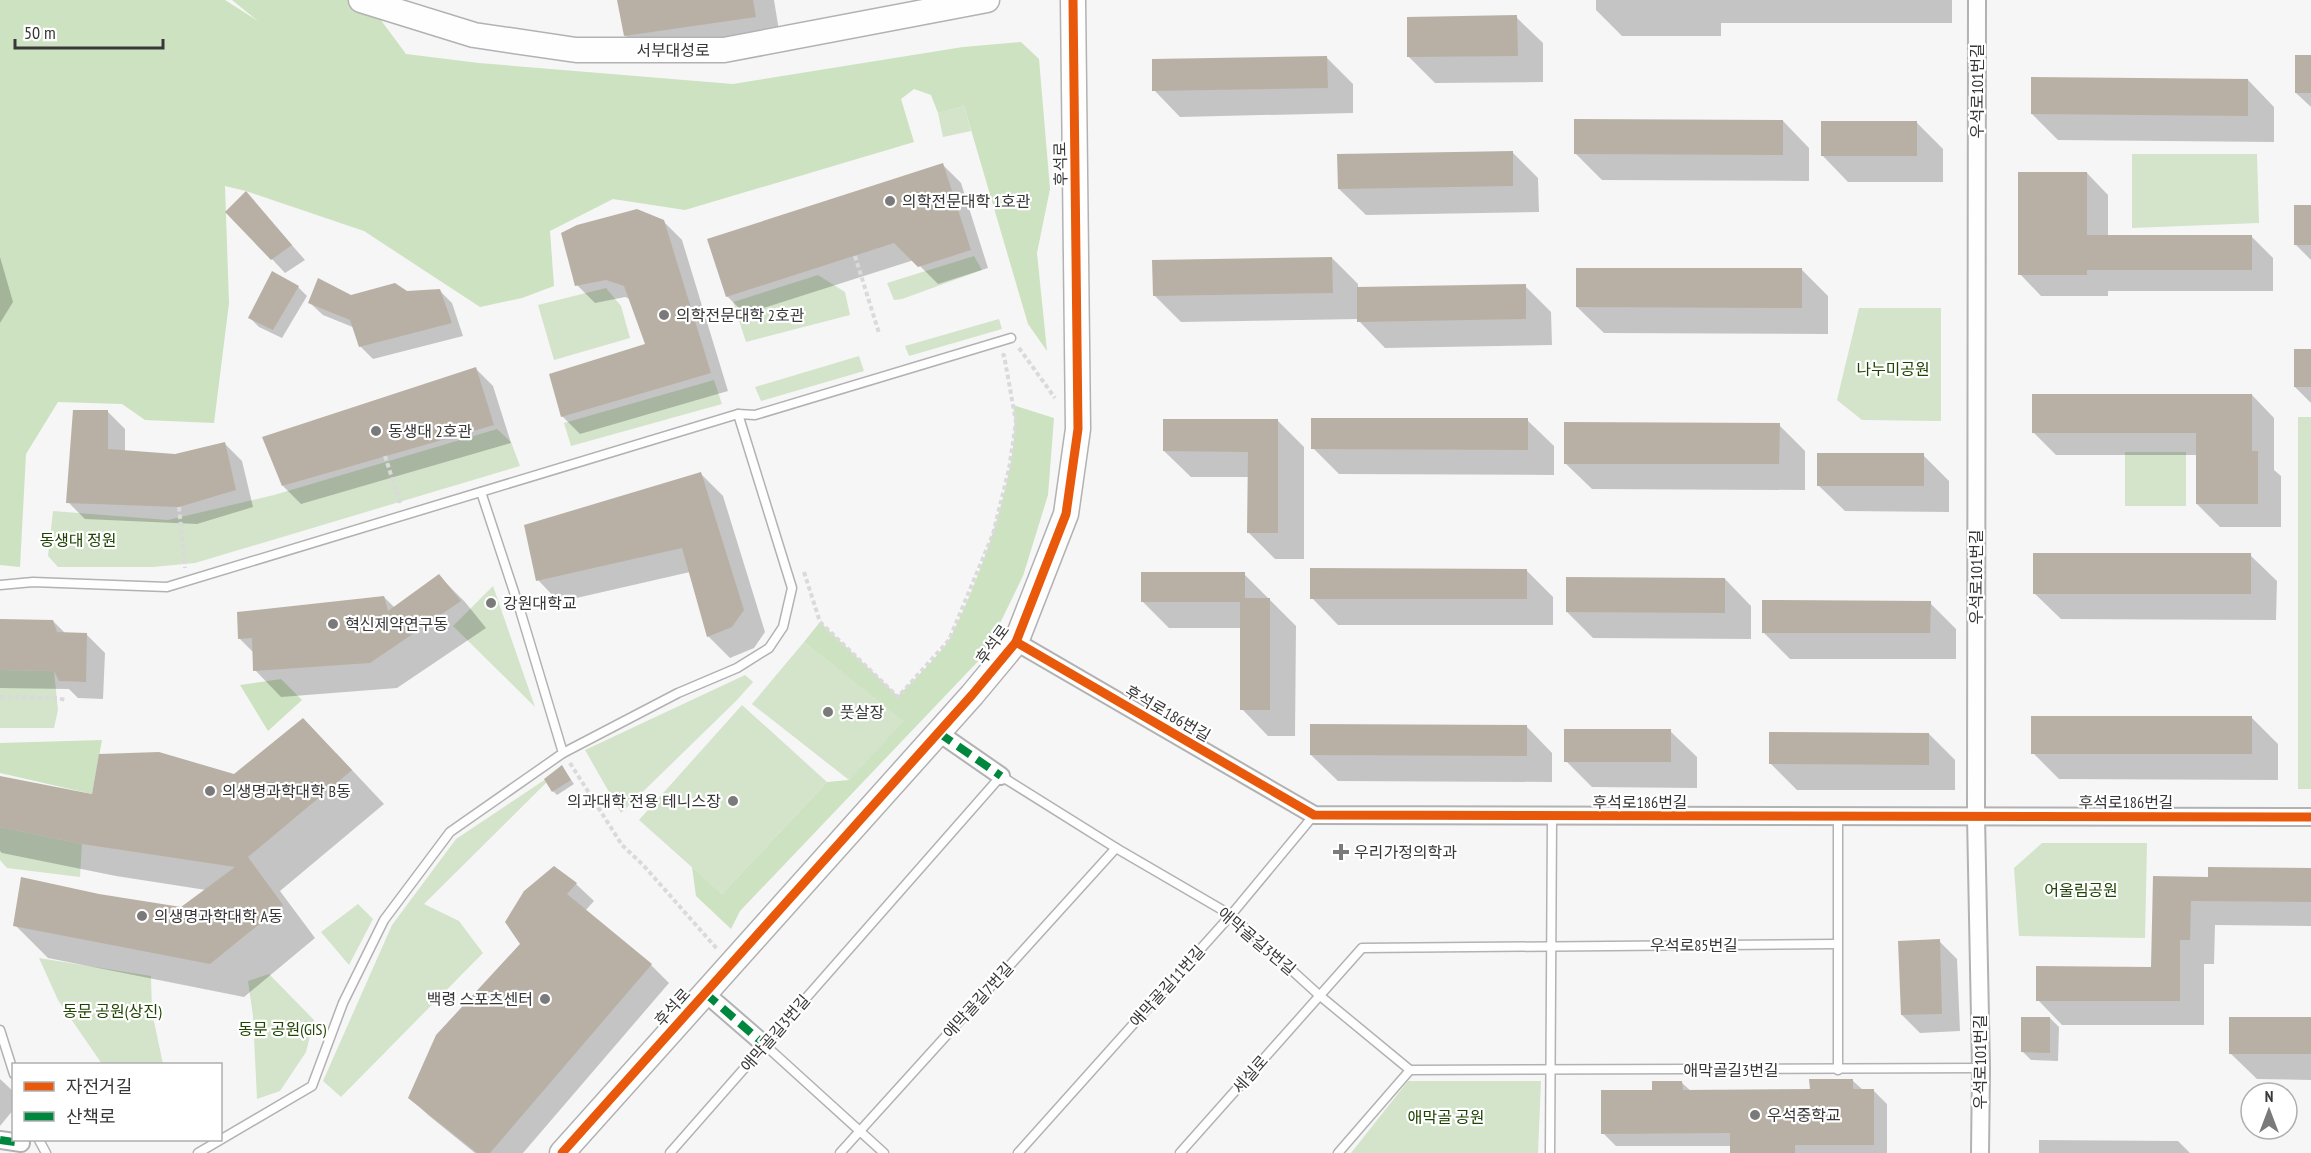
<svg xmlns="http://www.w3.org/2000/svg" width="2311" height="1153" font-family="'PT Sans Narrow','Noto Sans KR',sans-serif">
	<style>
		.green { fill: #d3e4ca }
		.forest { fill: #cce2c0 }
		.shadow { fill: #0003 }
		.building { fill: #b9b0a5 }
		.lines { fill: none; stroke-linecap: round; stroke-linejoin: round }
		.lane-casing { stroke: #b2b2b2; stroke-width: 11 }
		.street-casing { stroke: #b2b2b2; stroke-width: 20 }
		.secondary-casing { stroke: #b2b2b2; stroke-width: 27 }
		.path { stroke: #dadada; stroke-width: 4; stroke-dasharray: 4.5 3; stroke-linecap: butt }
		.lane { stroke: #fefefe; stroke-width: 8 }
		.street { stroke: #fefefe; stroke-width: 16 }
		.secondary { stroke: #fefefe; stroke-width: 24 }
		.quiet { stroke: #00873e; stroke-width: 8; stroke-dasharray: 15 8; stroke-linecap: butt }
		.cycleway-casing { stroke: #fff; stroke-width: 13 }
		.cycleway { stroke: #e8590c; stroke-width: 9 }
		.poi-dot { fill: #7a7a7a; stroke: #fff; stroke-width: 2 }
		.labels { text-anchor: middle; stroke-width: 4.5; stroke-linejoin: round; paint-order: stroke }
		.street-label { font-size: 16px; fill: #383838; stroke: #fff }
		.poi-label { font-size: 16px; fill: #383838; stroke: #fff; text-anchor: start }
		.park-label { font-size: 16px; fill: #1f4301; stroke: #fff }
	</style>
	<rect width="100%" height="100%" fill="#f6f6f6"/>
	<g class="green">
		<polygon points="964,106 971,131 943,137 938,113"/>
		<polygon points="2132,154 2257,154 2259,223 2132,228"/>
		<polygon points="974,256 982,270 902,299 894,300 887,283"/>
		<polygon points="818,275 845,292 850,315 746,342 733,302"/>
		<polygon points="606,288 621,306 630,338 554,360 538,305"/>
		<polygon points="1859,308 1941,308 1941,421 1862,420 1837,400"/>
		<polygon points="999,319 1002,329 909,356 905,346"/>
		<polygon points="859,356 864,371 761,401 755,387"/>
		<polygon points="714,380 722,404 571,446 564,423"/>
		<rect x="2298" y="417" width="13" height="372"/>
		<polygon points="497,429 511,442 520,466 195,563 153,567 58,567 48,556 53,511 168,520 274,495"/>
		<rect x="2125" y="452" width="61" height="54"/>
		<polygon points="493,586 535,707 453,626"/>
		<polygon points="804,642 905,721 849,780 752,704"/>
		<polygon points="0,670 54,671 58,710 54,728 0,728"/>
		<polygon points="745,675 753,682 736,701 621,813 585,750"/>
		<polygon points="742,705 827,782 722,894 639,820"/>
		<polygon points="558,771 424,904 459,921 483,953 341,1097 323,1081 392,925 456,839"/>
		<polygon points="0,827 82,844 80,877 7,868 0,860"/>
		<polygon points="2042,843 2147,843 2145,938 2019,936 2014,868"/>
		<polygon points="358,904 373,919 349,965 321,932"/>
		<polygon points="39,958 151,976 152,1012 163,1064 102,1064 58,1000"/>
		<polygon points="269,974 314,1020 306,1052 280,1091 257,1099 253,1016 248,981"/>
		<polygon points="1408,1081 1541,1081 1538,1153 1351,1153"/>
	</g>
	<g class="forest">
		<polygon points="0,0 225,0 258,21 232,0 366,0 406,54 479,63 733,84 963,47 1021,42 1039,59 1050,189 1037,253 1047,351 1028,324 964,106 938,113 931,95 914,89 901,99 914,142 685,210 613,199 550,231 554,286 522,298 480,307 364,231 246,191 225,186 229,303 214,423 145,420 122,404 58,402 26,454 20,567 0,565"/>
		<path d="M1013 405 1054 418 1048 495 1023 576 985 654 740 911 731 929 696 896 692 867 722 894 827 782 849 780 904 721 804 642 820 622 898 696C911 683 942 653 950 638 978 585 1023 463 1013 405Z"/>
		<polygon points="281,679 302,700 268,731 240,685"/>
		<polygon points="102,740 92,794 0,773 0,743"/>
	</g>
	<g class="shadow">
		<polygon points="619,0 774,0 781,43 651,61 625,35"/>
		<polygon points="1596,0 1952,0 1952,23 1721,23 1721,36 1622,36 1596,10"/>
		<polygon points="1516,17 1543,43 1543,82 1435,83 1409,57"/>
		<polygon points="2311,56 2311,107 2296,93"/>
		<polygon points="1327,58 1353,84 1353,113 1180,117 1154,90"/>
		<polygon points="2248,80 2274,107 2274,142 2058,140 2032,114"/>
		<polygon points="1783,121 1809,148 1809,181 1602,180 1576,154"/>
		<polygon points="1917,123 1943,149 1943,182 1848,182 1822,155"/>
		<polygon points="1512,152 1538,178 1539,212 1366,215 1339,189"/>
		<polygon points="943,165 961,183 988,268 938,284 914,260 745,314 727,296"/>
		<polygon points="2087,173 2108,195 2108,237 2252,237 2273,258 2273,291 2108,291 2108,296 2041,296 2020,274"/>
		<polygon points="246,193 305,260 285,273 272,259"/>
		<polygon points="2311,207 2311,260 2295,244"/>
		<polygon points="663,221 682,240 728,391 580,434 562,416 647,345 630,299 625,297 595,303 577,285"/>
		<polygon points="0,257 13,302 0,323"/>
		<polygon points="1332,258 1358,284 1358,288 1525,286 1551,312 1552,345 1385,348 1359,321 1359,319 1181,322 1154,295"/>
		<polygon points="1802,270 1828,296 1828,334 1604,333 1577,307"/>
		<polygon points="298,287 307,296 282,338 259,327 250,318"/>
		<polygon points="439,290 452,303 463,336 373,359 360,346 355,328 323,315 310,303 350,297"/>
		<polygon points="2311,350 2311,403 2295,387"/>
		<polygon points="475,368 493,386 511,443 301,504 283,486"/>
		<polygon points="2252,395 2274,418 2274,470 2281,476 2281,527 2220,527 2197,504 2197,455 2056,455 2033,432"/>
		<polygon points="108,412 125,429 125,452 175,456 225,444 242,461 253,507 197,524 85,519 68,502"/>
		<polygon points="1527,420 1554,446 1554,475 1339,474 1313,448"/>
		<polygon points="1278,421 1304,447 1304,559 1275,559 1249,533 1249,477 1191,477 1164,451"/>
		<polygon points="1779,425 1805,451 1805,490 1592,489 1565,463"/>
		<polygon points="1923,455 1949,481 1949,512 1845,511 1818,485"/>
		<polygon points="701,474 723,496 765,632 754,648 730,658 708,636 690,572 559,602 538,580"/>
		<polygon points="2250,555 2277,581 2276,620 2061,619 2034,593"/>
		<polygon points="1526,570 1553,597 1553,625 1338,625 1312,598"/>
		<polygon points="1244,574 1296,626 1295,736 1268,736 1242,709 1242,628 1169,628 1142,601"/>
		<polygon points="439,576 465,602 486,628 397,688 281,697 255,670 254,653 239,638 384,597 395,608"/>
		<polygon points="1725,579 1751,606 1751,639 1593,638 1567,612"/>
		<polygon points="1930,603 1956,629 1956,659 1790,659 1763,632"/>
		<polygon points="0,620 53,621 66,634 87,635 105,653 103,699 78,698 69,689 0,688"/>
		<polygon points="2252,718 2278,744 2278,780 2059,779 2033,753"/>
		<polygon points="1526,726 1552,753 1552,782 1338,781 1311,755"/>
		<polygon points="1670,731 1697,757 1697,788 1592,787 1566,761"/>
		<polygon points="1929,734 1955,760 1955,790 1797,790 1771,764"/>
		<polygon points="336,753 384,804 280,891 315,938 244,997 48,958 15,925 99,895 181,908 206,890 116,876 2,853 0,851 0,777 93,795 234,775"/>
		<polygon points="562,767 574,784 557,795 553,791"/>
		<polygon points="554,868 576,884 594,901 585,911 651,965 669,983 523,1153 475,1153 428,1115 410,1098 522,944"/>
		<polygon points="2311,869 2311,926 2215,925 2214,964 2204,964 2204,1025 2062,1025 2038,1000 2153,968 2154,877 2210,878"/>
		<polygon points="1939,941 1957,959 1960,1031 1920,1033 1902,1015"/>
		<polygon points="2050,1018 2059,1027 2058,1061 2031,1060 2023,1052"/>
		<polygon points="2311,1018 2311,1080 2257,1079 2230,1053"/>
		<polygon points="0,1079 14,1092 14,1109 0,1126"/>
		<polygon points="1853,1081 1863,1090 1873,1090 1887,1104 1887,1153 1732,1153 1732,1146 1616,1146 1603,1133 1654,1091 1682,1083 1691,1091 1811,1091"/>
		<polygon points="2039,1140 2178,1141 2190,1153 2039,1153"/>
	</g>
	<g class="building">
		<polygon points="617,0 753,0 756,17 624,36"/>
		<polygon points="1517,15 1518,56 1407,57 1407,17"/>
		<rect x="2295" y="55" width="16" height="38"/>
		<polygon points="1327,56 1328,88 1152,91 1152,59"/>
		<polygon points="2031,77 2248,79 2248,116 2031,114"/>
		<polygon points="1574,119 1783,120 1783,155 1574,154"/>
		<rect x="1821" y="121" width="96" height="35"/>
		<polygon points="1513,151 1513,186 1338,189 1337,154"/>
		<polygon points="943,163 971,250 918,267 894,243 726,297 707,239"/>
		<polygon points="2018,172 2087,172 2087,235 2252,235 2252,270 2087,270 2087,275 2018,275"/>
		<polygon points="246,191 292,245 271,260 225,212"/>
		<rect x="2294" y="205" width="17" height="40"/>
		<polygon points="637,209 664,220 711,373 561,417 549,374 645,344 624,286 606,280 575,286 561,233 577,225"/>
		<polygon points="1332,257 1333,293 1153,296 1152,260"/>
		<polygon points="1576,268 1802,268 1802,308 1576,307"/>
		<polygon points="272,271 299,286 273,330 248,318"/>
		<polygon points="318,278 351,295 395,283 407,291 440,289 452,323 359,347 350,320 308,303"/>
		<polygon points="1526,284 1526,319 1357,322 1357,287"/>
		<rect x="2294" y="349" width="17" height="38"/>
		<polygon points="476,367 494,425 282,486 262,437"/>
		<polygon points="2032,394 2252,394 2252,451 2258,451 2258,504 2196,504 2196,433 2032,433"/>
		<polygon points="73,410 108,410 108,449 175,454 225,442 236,490 179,507 66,503"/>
		<polygon points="1311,418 1528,418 1528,450 1311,449"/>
		<polygon points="1163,419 1278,419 1278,533 1247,533 1248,452 1163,451"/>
		<polygon points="1564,422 1780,423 1779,464 1564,464"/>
		<rect x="1817" y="453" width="107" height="33"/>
		<polygon points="701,472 744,610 732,627 707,637 682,548 536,581 524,525"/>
		<rect x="2033" y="553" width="218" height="41"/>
		<polygon points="1310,568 1527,569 1527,599 1310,599"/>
		<polygon points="1141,572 1245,572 1245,598 1270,598 1270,710 1240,710 1240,602 1141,602"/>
		<polygon points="439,574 461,601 370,663 253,671 252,638 238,639 237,612 384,596 388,611"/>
		<polygon points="1566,577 1725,578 1725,613 1566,612"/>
		<polygon points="1762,600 1931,601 1930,633 1762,633"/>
		<polygon points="0,619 53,620 57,632 87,633 86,682 59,681 54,671 0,670"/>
		<rect x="2031" y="716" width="221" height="38"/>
		<polygon points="303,718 352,770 248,857 283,905 210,964 13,926 21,877 99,894 181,907 235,867 82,844 0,827 0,776 92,794 99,754 159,752 234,774"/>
		<polygon points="1310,724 1527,725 1527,756 1310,755"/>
		<rect x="1564" y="729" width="107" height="33"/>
		<polygon points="1769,732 1929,733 1929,765 1769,764"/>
		<polygon points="562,765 571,780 552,792 544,779"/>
		<polygon points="554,866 577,883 567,894 652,964 490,1153 477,1153 408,1098 436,1035 520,944 505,922 524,891"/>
		<polygon points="2208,867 2311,868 2311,902 2191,901 2190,940 2180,940 2180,1001 2036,1001 2036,966 2151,967 2153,876 2208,877"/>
		<polygon points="1940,939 1942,1014 1901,1015 1898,941"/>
		<polygon points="2021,1017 2050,1017 2050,1053 2021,1052"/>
		<rect x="2229" y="1017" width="82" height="37"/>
		<polygon points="1809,1079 1853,1079 1853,1089 1874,1089 1874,1145 1795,1145 1795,1153 1730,1153 1730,1133 1601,1134 1601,1090 1652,1090 1652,1081 1682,1081 1683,1090 1810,1089"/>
	</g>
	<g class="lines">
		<g class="lane-casing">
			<g id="lane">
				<polyline points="0,585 33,582 167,587 738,414 755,415 1011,338"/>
				<polyline points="563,753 678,693 737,668 769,648 783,627 792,588 738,414"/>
				<polyline points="0,1030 14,1074"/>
				<polyline points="765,1045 884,1153"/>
				<polyline points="1838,1070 1838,816"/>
				<polyline points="39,1140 46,1153"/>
				<polyline points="198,1153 312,1086 343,1003 384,920 450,832 563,753 520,610 481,492"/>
				<polyline points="670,1153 1001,776 1116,848 1231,915 1319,995 1410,1070 1981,1068"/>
				<polyline points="840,1153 1116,848"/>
				<polyline points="1018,1153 1231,915 1314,815"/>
				<polyline points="1180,1153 1362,948 1837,944"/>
				<polyline points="1338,1153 1410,1070"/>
				<polyline points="1550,1153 1552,817"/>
			</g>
		</g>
		<g class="street-casing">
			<g id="street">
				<polyline points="1977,0 1976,817 1981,1068 1980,1153"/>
				<polyline points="1016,642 1314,815 2311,817"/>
				<polyline points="939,733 1001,776"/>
				<polyline points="705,993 765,1045"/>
				<polyline points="0,1140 21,1143"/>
			</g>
		</g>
		<g class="secondary-casing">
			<g id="secondary">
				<polyline points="361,0 474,35 576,50 724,50 987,0"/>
				<polyline points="562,1153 972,695 1016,642 1066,514 1078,429 1073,0"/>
			</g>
		</g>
		<g class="path">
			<polyline points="855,256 879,333"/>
			<polyline points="1019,348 1055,398"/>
			<polyline points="385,456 400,503"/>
			<polyline points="179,507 185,568"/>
			<polyline points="804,572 820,622 898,697 949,640 993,534 1009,469 1016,422 1004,355 1001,356"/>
			<polyline points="0,697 57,698 66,700"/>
			<polyline points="570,763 622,845 644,866 718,950"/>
		</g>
		<use href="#lane" class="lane"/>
		<use href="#street" class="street"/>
		<use href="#secondary" class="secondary"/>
		<g class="quiet">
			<polyline points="939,733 1001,776"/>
			<polyline points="705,993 765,1045"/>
			<polyline points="0,1140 21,1143"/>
		</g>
		<g class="cycleway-casing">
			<g id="cycleway">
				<polyline points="1016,642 1314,815 2311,817"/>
				<polyline points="562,1153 972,695 1016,642 1066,514 1078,429 1073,0"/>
			</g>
		</g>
		<use href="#cycleway" class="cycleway"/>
	</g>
	<g class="poi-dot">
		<circle cx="890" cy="201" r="6"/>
		<circle cx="664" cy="315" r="6"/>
		<circle cx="376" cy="431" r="6"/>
		<circle cx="491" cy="603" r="6"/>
		<circle cx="333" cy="624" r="6"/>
		<circle cx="828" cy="712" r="6"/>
		<circle cx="210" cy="791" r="6"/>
		<circle cx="733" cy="801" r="6"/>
		<path d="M1338 843h6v6h6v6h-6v6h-6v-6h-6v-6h6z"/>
		<circle cx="142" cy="916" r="6"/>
		<circle cx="545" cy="999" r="6"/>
		<circle cx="1755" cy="1115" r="6"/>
	</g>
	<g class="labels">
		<g class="street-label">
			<text x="673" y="56">서부대성로</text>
			<text transform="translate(1977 91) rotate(-90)" y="6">우석로101번길</text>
			<text transform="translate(1060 164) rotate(-91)" y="6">후석로</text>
			<text transform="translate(1976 577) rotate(-90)" y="6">우석로101번길</text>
			<text transform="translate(992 644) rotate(-54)" y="6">후석로</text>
			<text transform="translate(1168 713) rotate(30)" y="6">후석로186번길</text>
			<text x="1640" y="808">후석로186번길</text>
			<text x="2126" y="808">후석로186번길</text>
			<text transform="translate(1257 941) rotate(40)" y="6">애막골길3번길</text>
			<text x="1694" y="951">우석로85번길</text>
			<text transform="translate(1167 986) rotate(-48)" y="6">애막골길11번길</text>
			<text transform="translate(978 1000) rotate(-48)" y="6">애막골길7번길</text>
			<text transform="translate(672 1007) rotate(-48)" y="6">후석로</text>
			<text transform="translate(775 1033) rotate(-49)" y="6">애막골길3번길</text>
			<text transform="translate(1980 1062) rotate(-90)" y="6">우석로101번길</text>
			<text x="1731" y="1076">애막골길3번길</text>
			<text transform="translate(1250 1074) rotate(-49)" y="6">세실로</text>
		</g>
		<g class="poi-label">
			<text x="902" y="207">의학전문대학 1호관</text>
			<text x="676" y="321">의학전문대학 2호관</text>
			<text x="388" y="437">동생대 2호관</text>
			<text x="503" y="609">강원대학교</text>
			<text x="345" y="630">혁신제약연구동</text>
			<text x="840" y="718">풋살장</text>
			<text x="222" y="797">의생명과학대학 B동</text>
			<text x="721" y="807" text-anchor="end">의과대학 전용 테니스장</text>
			<text x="1354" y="858">우리가정의학과</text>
			<text x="154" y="922">의생명과학대학 A동</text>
			<text x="533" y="1005" text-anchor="end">백령 스포츠센터</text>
			<text x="1767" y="1121">우석중학교</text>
		</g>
		<g class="park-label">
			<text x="1893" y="375">나누미공원</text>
			<text x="78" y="546">동생대 정원</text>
			<text x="2081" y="896">어울림공원</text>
			<text x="112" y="1017">동문 공원(상진)</text>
			<text x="282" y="1035">동문 공원(GIS)</text>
			<text x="1446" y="1123">애막골 공원</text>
		</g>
	</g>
	<rect x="12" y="1063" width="210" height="78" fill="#ffffff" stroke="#afafaf" stroke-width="1.5"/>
	<rect x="24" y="1082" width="30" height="9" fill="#e8590c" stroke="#afafaf" stroke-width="1.5"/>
	<text x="66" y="1093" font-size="18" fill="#383838">자전거길</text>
	<rect x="24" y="1112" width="30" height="9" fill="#00873e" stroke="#afafaf" stroke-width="1.5"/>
	<text x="66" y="1123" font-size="18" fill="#383838">산책로</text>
	<g transform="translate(2269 1111)"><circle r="28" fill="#ffffff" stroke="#afafaf" stroke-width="1.5"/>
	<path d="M0-4.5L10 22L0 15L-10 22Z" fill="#7a7a7a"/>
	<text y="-9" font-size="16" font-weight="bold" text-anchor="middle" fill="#383838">N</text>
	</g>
	<path d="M15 39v9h148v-9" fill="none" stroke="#383838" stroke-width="3"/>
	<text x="24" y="39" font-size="18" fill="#383838" stroke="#ffffff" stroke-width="4.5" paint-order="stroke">50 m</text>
</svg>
